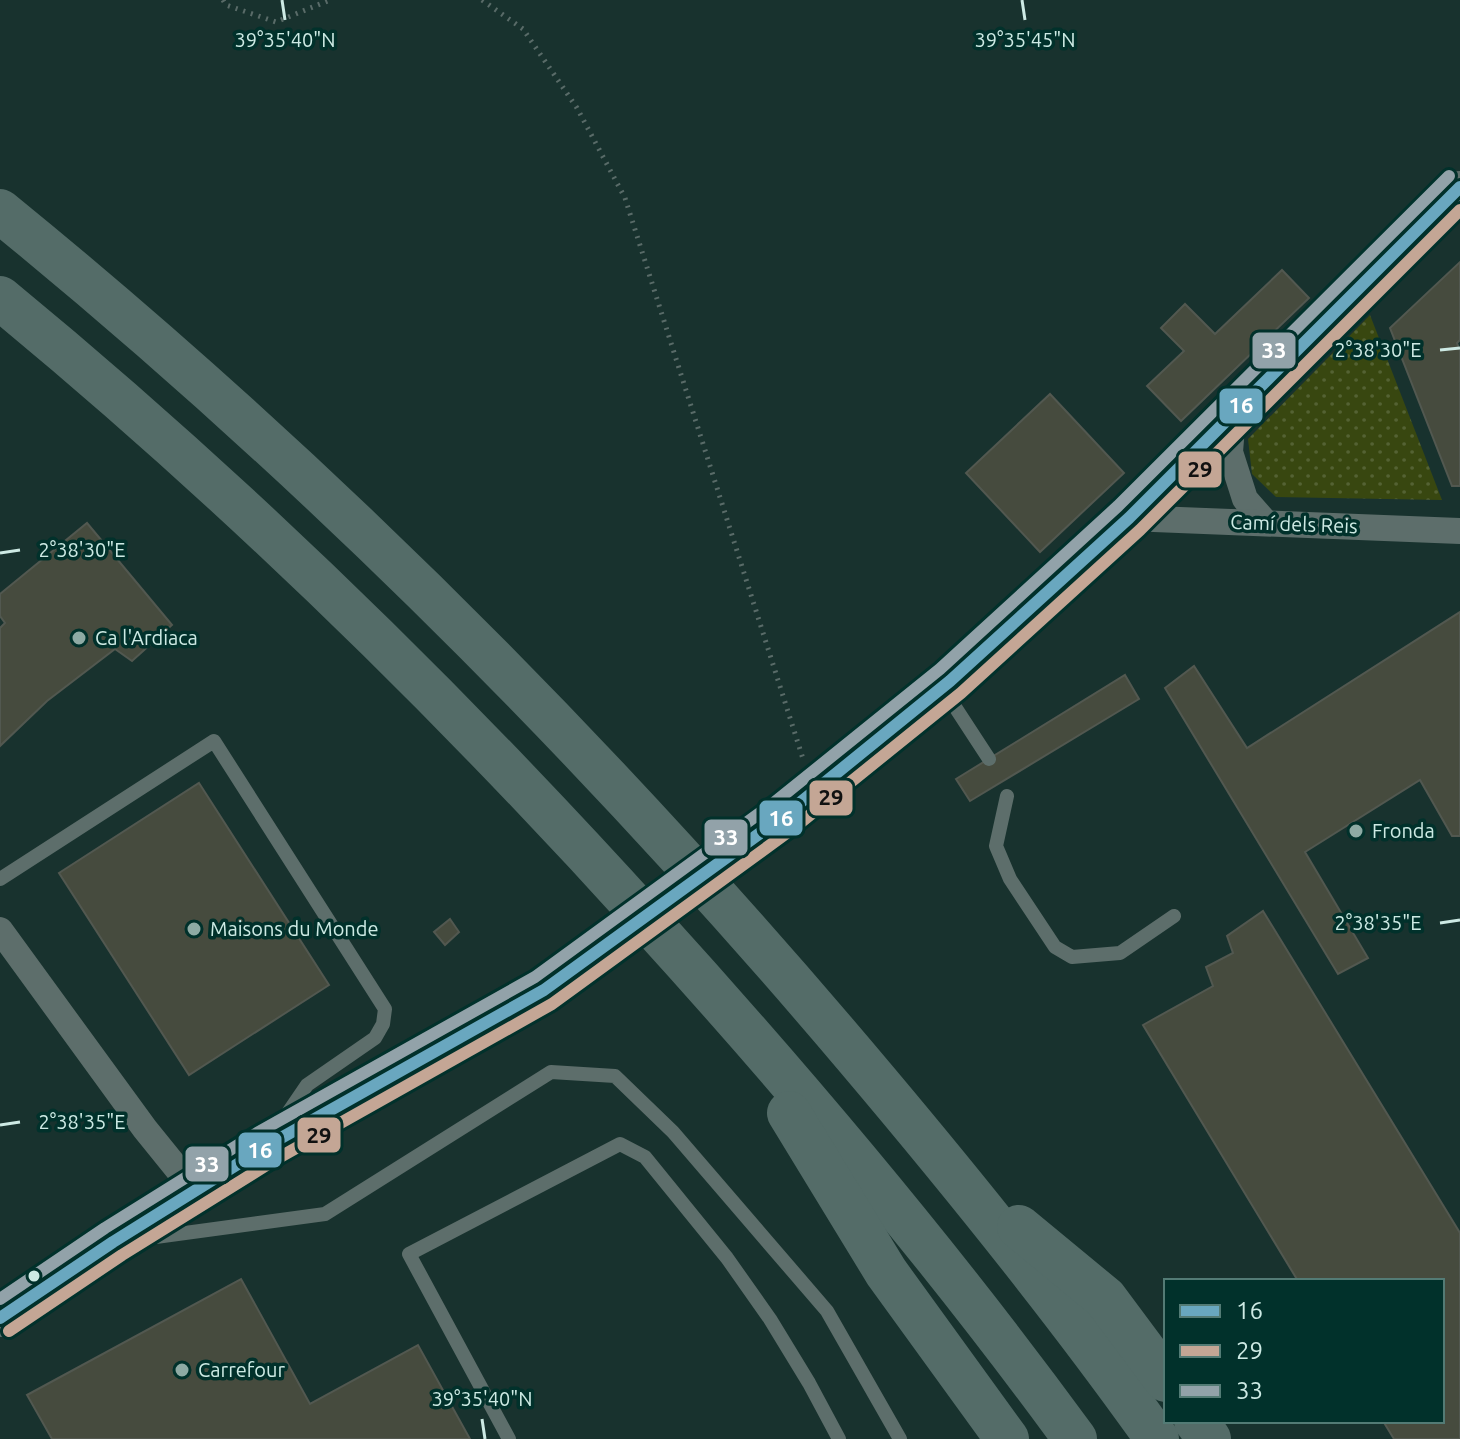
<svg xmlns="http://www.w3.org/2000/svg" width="1460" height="1439" font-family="Ubuntu,sans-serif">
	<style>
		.park { fill: url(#park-dots) }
		.building { fill: #464b3e; stroke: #525850; stroke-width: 2 }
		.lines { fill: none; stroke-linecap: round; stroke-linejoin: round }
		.path { stroke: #596b68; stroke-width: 5; stroke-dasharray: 2 6; stroke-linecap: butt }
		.service { stroke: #5d6e6b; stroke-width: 14 }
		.minor { stroke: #5d6e6b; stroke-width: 26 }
		.tertiary { stroke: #5d6e6b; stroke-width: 32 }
		.secondary { stroke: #5a706d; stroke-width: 38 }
		.motorway { stroke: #546c68; stroke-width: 44 }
		.secondary-bridge { stroke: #5a706d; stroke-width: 38 }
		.bus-1-casing { stroke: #01312b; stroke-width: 18 }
		.bus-2-casing { stroke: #01312b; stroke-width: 18 }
		.bus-3-casing { stroke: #01312b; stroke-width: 18 }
		.bus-1 { stroke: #69a7bf; stroke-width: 12 }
		.bus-2 { stroke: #c4a695; stroke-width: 12 }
		.bus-3 { stroke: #92a2a9; stroke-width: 12 }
		.ticks { fill: none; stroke: #cdeae4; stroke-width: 3 }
		.poi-dot { fill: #8eaaa4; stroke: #01312b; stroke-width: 3 }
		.bus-dot { fill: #cdeae4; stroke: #01312b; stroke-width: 3 }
		.labels { text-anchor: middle; stroke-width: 7; stroke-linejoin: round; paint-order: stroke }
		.street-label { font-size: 20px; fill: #cdeae4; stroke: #01312b }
		.poi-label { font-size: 20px; fill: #cdeae4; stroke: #01312b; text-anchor: start }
		.ticks-label { font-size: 20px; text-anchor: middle; fill: #cdeae4; stroke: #01312b; stroke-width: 7; stroke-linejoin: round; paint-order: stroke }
		.line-badge { stroke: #01312b; stroke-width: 3 }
		.badge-label { font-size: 22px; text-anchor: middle; font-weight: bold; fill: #fff }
		.pale-badge-label { font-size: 22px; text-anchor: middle; font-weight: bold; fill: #111 }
	</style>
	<defs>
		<pattern id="park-dots" width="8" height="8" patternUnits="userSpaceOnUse" patternTransform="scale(2)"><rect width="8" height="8" fill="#384710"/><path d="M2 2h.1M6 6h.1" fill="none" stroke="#546233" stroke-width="1.8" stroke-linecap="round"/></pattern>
	</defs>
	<rect width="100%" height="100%" fill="#18322e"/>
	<polygon class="park" points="1370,315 1442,500 1276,497 1252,474 1248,439"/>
	<g class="building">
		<polygon points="1460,262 1460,340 1457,343 1460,351 1460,486 1452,486 1390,328"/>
		<polygon points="1282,270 1309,298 1181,421 1147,386 1184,351 1161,328 1185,304 1215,334"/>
		<polygon points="1050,394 1124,473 1040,552 966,473"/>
		<polygon points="87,523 172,625 132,661 115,649 47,701 0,746 0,628 5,623 0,616 0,594"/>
		<polygon points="1460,612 1460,836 1452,836 1420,780 1305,852 1368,958 1338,974 1165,688 1194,666 1247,748"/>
		<polygon points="1125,675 1139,699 970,801 956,779"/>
		<polygon points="199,783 329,985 189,1075 59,873"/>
		<polygon points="1263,911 1460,1233 1460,1439 1394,1439 1383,1421 1442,1421 1442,1281 1298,1281 1143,1025 1213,986 1206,967 1233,953 1227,936"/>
		<polygon points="450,919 459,932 445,945 434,932"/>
		<polygon points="241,1279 310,1404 418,1345 470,1439 52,1439 27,1395"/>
	</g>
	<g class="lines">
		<g class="path">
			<polyline points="223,0 226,5 276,22 330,0"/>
			<polyline points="482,0 523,29 577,108 625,198 804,762"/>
		</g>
		<g class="service">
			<polyline points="942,687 989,759"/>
			<polyline points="1007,796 996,846 1010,879 1055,947 1072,957 1120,953 1174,916"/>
			<polyline points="0,879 214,741 385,1009 383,1024 375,1038 307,1085 279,1126"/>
			<polyline points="141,1239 325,1214 551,1072 615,1076 673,1132 827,1311 900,1439"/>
			<polyline points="509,1439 409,1254 620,1144 645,1157 727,1258 770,1319 809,1383 839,1439"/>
		</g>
		<g class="minor">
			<polyline points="1233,414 1230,452 1245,499 1266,523"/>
			<polyline points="1129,518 1460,531"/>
			<polyline points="0,930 145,1129 196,1192"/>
		</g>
		<polyline class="tertiary" points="785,815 950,681 1129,518 1460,187"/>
		<polyline class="secondary" points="0,1318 113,1242 265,1147 544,990"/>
		<g class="motorway">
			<path d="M0 211C312 465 598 752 857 1058 962 1182 1064 1308 1157 1439"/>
			<path d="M0 298C231 488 447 699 648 921 799 1087 943 1258 1075 1439"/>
			<polyline points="789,1113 886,1272 1007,1439"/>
			<polyline points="1019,1227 1105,1298 1166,1380"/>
			<polyline points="1196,1421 1209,1439"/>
		</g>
		<polyline class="secondary-bridge" points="544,990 785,815"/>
		<g class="bus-1-casing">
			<polyline id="bus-1" points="0,1318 113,1242 265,1147 544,990 785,815 950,681 1129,518 1460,187"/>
		</g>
		<g class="bus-2-casing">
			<polyline id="bus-2" points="9,1331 122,1255 273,1161 552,1004 795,827 961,693 1140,530 1460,210"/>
		</g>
		<g class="bus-3-casing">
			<polyline id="bus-3" points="0,1299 105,1228 257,1133 535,977 775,802 940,669 1118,506 1449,176"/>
		</g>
		<use href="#bus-1" class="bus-1"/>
		<use href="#bus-2" class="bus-2"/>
		<use href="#bus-3" class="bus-3"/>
	</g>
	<path class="ticks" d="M282 0 285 20M1022 0 1025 20M1440 350 1460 348M0 553 20 550M1440 923 1460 920M0 1125 20 1122M482 1419 485 1439"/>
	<g class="poi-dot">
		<circle cx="79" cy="638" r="8"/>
		<circle cx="1356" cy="831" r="8"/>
		<circle cx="194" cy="929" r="8"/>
		<circle cx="182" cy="1370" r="8"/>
	</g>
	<circle class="bus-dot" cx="34" cy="1276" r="7"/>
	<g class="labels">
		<g class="street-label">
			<text transform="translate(1294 524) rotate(2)" y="7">Camí dels Reis</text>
		</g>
		<g class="poi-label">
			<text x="95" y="645">Ca l'Ardiaca</text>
			<text x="1372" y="838">Fronda</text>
			<text x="210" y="936">Maisons du Monde</text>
			<text x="198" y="1377">Carrefour</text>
		</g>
	</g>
	<g class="ticks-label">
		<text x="285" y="47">39°35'40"N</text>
		<text x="1025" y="47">39°35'45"N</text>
		<text x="1378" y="357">2°38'30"E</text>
		<text x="82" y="557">2°38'30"E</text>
		<text x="1378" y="930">2°38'35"E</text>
		<text x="82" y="1129">2°38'35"E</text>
		<text x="482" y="1406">39°35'40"N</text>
	</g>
	<g class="line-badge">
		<rect x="1251" y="331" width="46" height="39" rx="8" fill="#92a2a9"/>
		<rect x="1218" y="387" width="46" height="38" rx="8" fill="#69a7bf"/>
		<rect x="1177" y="450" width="46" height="39" rx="8" fill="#c4a695"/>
		<rect x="808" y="779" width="46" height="38" rx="8" fill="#c4a695"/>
		<rect x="758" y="799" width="46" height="38" rx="8" fill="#69a7bf"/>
		<rect x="703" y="818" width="46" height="39" rx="8" fill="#92a2a9"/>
		<rect x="296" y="1116" width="46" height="38" rx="8" fill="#c4a695"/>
		<rect x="237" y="1131" width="46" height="38" rx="8" fill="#69a7bf"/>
		<rect x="184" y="1145" width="46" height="38" rx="8" fill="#92a2a9"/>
	</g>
	<g class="badge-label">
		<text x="1274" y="358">33</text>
		<text x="1241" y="413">16</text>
		<text x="781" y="826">16</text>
		<text x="726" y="845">33</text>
		<text x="260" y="1158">16</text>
		<text x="207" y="1172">33</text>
	</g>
	<g class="pale-badge-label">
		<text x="1200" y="477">29</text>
		<text x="831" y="805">29</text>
		<text x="319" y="1143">29</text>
	</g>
	<rect x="1164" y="1279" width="280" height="144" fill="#01312b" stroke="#537b75" stroke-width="2"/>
	<rect x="1180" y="1305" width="40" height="12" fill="#69a7bf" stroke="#537b75" stroke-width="2"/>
	<text x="1236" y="1319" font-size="24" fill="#cdeae4">16</text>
	<rect x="1180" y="1345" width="40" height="12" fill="#c4a695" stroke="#537b75" stroke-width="2"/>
	<text x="1236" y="1359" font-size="24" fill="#cdeae4">29</text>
	<rect x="1180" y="1385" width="40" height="12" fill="#92a2a9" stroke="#537b75" stroke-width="2"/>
	<text x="1236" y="1399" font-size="24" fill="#cdeae4">33</text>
</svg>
